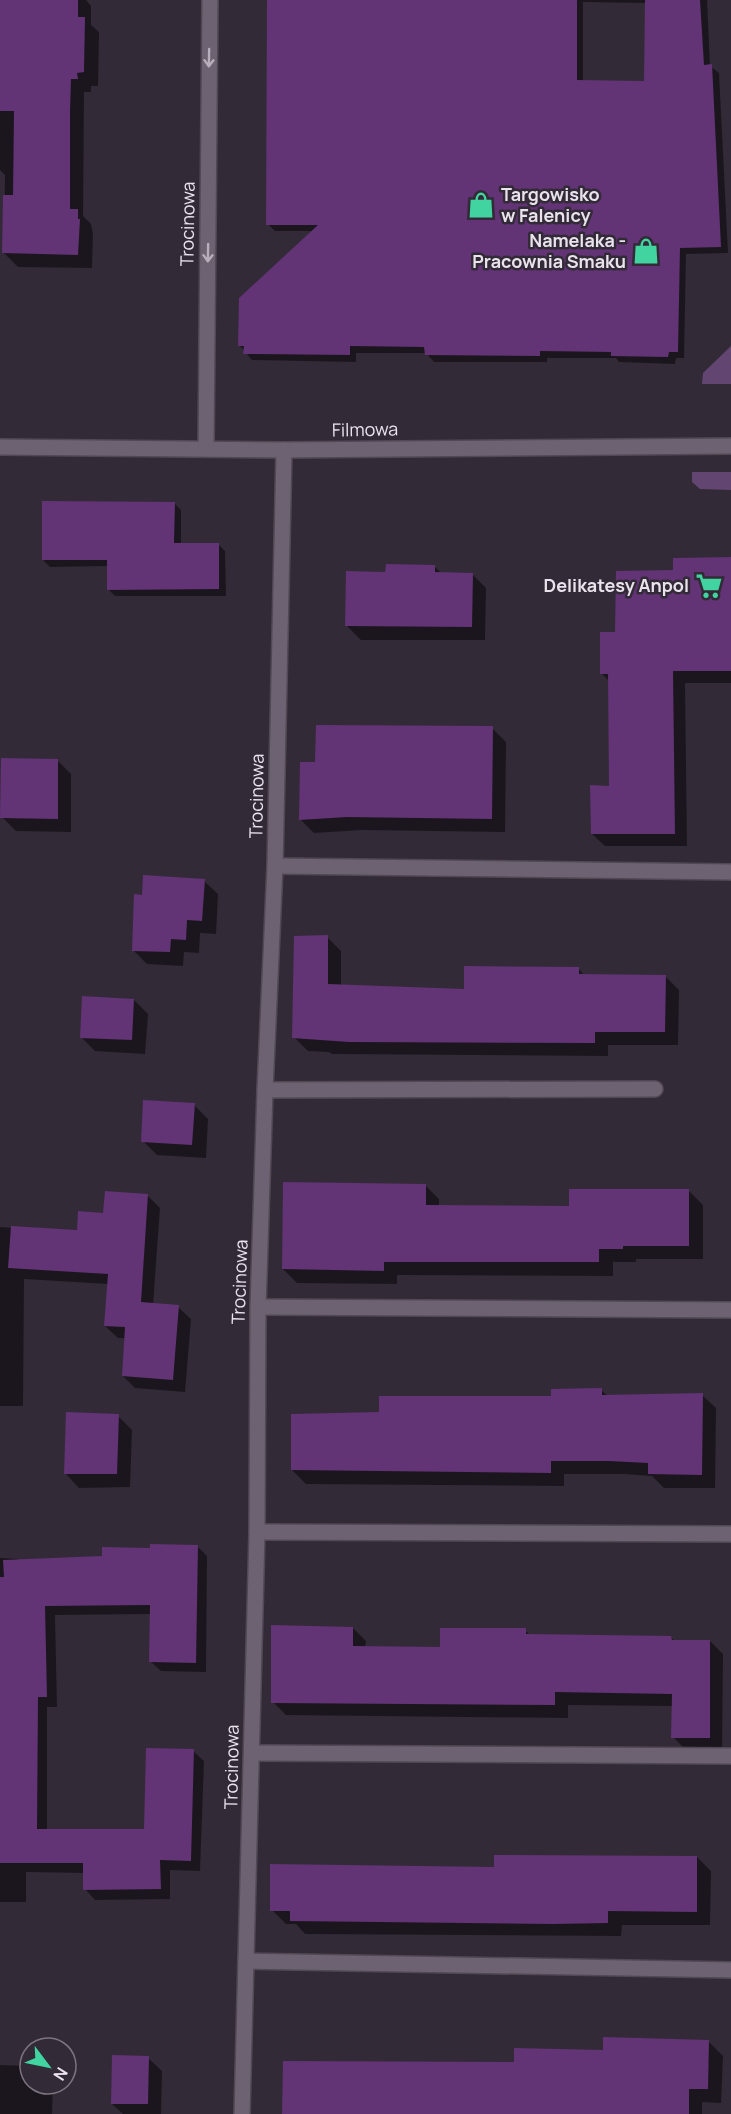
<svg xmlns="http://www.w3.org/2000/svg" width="731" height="2114" font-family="Manrope,sans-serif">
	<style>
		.green { fill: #624570 }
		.shadow { fill: #0007; fill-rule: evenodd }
		.building { fill: #623375 }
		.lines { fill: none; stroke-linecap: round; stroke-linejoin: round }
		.service-casing { stroke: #504854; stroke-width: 18 }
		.minor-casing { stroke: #504854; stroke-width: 18 }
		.service { stroke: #6c6271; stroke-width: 15 }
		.minor { stroke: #6c6271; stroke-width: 15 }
		.oneway { stroke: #b7afbb }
		.labels { text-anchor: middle; stroke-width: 5; stroke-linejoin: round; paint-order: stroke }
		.poi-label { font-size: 18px; font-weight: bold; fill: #e9e3ec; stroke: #332a37; text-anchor: end }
		.street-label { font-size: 18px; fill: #e9e3ec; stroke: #332a37 }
	</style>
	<rect width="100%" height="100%" fill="#332a37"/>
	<g class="green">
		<polygon points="731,346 731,384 702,384 703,373"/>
		<polygon points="692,472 731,472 731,490 700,489 692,482"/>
	</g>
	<g class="shadow">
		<polygon points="0,0 86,0 91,6 91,25 99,32 98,86 91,86 91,92 84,92 83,216 91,224 93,234 92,268 18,267 4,253 5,175 0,170"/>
		<path d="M268 0H707L710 66 719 73 728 253 686 254 684 358H676L675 364 619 362 616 358H547V362H434L426 353H356V362L252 360 240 346 313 231H275L268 224ZM583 2 647 3 646 82H583Z"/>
		<polygon points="174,503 181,510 181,545 218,544 225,551 226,596 115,596 108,589 108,566 50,567 43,560"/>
		<polygon points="731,564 731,683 685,683 687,846 605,846 592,834 611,787 610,682 602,674 616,634 675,572"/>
		<polygon points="434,566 442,574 472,574 486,588 485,640 361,640 347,626 387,573"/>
		<polygon points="492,728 506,742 505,832 362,830 314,833 300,819 316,763"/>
		<polygon points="57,760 71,774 71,832 16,831 2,817"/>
		<polygon points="204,881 218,894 216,934 200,933 199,953 184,952 183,966 147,964 133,950 143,896"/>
		<polygon points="327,937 341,951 341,986 465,990 578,968 585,976 665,976 679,990 678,1045 608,1045 608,1056 332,1054 329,1052 308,1051 294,1037"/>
		<polygon points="134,1000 148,1014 145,1054 95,1051 81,1037"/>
		<polygon points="194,1105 208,1119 206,1158 157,1155 143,1141"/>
		<polygon points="425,1185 439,1199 439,1207 571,1208 689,1191 703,1205 703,1259 636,1259 636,1262 613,1262 613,1276 397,1275 397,1284 297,1283 283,1269"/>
		<polygon points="147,1195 160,1208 153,1305 178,1307 191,1319 185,1392 135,1388 123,1376 126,1338 118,1338 105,1326 108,1284 24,1279 23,1406 0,1406 0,1227 78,1232 104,1214"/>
		<polygon points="601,1390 608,1396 702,1395 716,1408 715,1488 664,1488 652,1476 624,1474 564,1474 564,1486 306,1484 292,1470 381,1413 553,1398"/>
		<polygon points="118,1416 132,1430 130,1487 79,1488 66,1474"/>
		<polygon points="197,1546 207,1556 206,1672 161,1671 150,1661 151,1614 55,1615 57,1707 47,1707 47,1830 145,1831 193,1751 204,1761 200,1871 170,1870 170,1899 95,1900 85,1889 85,1873 26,1872 26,1902 0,1902 0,1558 18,1559 20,1561 104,1558 152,1550"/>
		<polygon points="353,1628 366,1641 365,1648 441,1648 525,1630 531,1636 671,1638 675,1641 710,1641 723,1654 722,1751 686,1750 673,1737 673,1706 568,1705 568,1718 286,1715 273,1702"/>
		<polygon points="697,1857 711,1871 710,1925 622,1925 621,1936 305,1934 296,1924 286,1924 272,1910 495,1868"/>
		<polygon points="709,2042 723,2056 721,2103 702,2102 702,2114 283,2114 515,2064 604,2051"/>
		<polygon points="148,2058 162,2071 161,2114 123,2114 112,2104"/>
		<polygon points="0,2065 30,2066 30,2084 53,2084 52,2114 0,2114"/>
	</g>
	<g class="building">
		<polygon points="0,0 78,0 78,17 85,17 84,72 77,73 78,79 71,79 70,111 70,209 78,209 78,219 80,219 78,255 2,253 3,195 13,195 14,111 0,111"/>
		<polygon points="267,0 577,0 577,80 644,81 645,0 700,0 704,65 712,64 721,247 680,248 678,352 669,352 668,357 611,356 611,352 540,351 540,356 425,355 424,347 350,346 350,355 243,354 244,346 238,346 239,298 318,225 266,225"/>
		<polygon points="42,501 175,502 174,543 219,543 219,589 107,590 107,560 42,560"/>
		<polygon points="731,557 731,671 673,671 675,834 591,834 590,785 609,786 608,674 600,674 600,632 615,632 616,571 673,570 673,558"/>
		<polygon points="386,564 435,565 435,572 473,573 472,627 345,626 346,571 385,572"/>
		<polygon points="316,725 493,726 492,819 347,817 299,820 300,762 315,762"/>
		<polygon points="1,758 58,759 58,819 0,818"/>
		<polygon points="143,875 205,879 202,921 187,920 186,940 171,939 170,952 132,951 134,894 142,895"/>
		<polygon points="328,935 328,984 464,989 464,966 579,967 579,974 666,975 665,1032 595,1032 595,1043 349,1042 292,1038 294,936"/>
		<polygon points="82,996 134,999 132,1040 80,1038"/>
		<polygon points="143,1100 195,1103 192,1145 141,1142"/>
		<polygon points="283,1182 426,1184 426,1205 569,1206 569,1189 689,1189 689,1246 623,1246 623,1249 599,1249 599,1262 384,1262 384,1271 282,1269"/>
		<polygon points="105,1191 148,1194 141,1302 179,1305 173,1380 122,1376 125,1327 104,1326 108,1274 8,1268 11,1226 77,1230 78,1211 103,1213"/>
		<polygon points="602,1388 602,1395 703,1393 702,1475 648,1474 648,1463 609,1461 551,1461 551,1473 291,1470 291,1414 379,1412 379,1396 551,1396 551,1389"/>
		<polygon points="66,1412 119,1414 117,1474 64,1474"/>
		<polygon points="150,1544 198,1545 196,1663 149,1662 150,1605 45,1606 47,1697 38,1697 37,1829 144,1829 146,1748 194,1749 191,1861 160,1860 161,1889 83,1890 83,1863 0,1863 0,1577 4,1577 3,1560 102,1556 102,1547 150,1548"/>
		<polygon points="271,1625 353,1627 353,1646 440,1647 440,1628 526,1628 526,1634 671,1636 672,1640 710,1640 710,1738 671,1738 672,1694 555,1692 555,1705 271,1703"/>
		<polygon points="494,1855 697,1856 697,1912 608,1911 608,1923 553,1924 290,1921 290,1911 270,1911 270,1864 494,1867"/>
		<polygon points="603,2037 709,2040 708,2089 689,2089 689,2114 282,2114 283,2061 514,2062 514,2048 603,2050"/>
		<polygon points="112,2055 149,2056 148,2104 111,2104"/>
	</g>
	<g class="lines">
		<g class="service-casing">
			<g id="service">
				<polyline points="275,866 731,872"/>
				<polyline points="265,1090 655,1089"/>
				<polyline points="258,1307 731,1310"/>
				<polyline points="257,1532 731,1534"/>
				<polyline points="252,1753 731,1756"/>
				<polyline points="246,1961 731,1970"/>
			</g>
		</g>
		<g class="minor-casing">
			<g id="minor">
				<polyline points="0,447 284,450 731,446"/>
				<polyline points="206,449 210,0"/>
				<polyline points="242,2114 257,1532 258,1307 265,1090 275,866 284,450"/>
			</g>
		</g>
		<use href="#service" class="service"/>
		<use href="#minor" class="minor"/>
	</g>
	<defs><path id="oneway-shaft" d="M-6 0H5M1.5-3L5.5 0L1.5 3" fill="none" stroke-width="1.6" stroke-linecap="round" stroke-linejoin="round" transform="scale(1.5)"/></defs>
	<g class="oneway">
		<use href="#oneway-shaft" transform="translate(209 58) rotate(91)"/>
		<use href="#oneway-shaft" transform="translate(208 253) rotate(91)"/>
	</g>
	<defs>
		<g id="shop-bare" transform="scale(2.07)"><path d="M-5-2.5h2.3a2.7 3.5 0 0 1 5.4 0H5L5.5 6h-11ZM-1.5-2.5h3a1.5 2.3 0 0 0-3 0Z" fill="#42d4a0" stroke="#332a37" stroke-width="2.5" paint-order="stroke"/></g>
		<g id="supermarket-bare" transform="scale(2.07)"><path d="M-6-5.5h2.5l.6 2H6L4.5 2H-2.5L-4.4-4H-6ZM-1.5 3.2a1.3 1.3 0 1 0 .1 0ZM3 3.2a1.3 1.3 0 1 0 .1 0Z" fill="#42d4a0" stroke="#332a37" stroke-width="2.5" paint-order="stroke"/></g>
	</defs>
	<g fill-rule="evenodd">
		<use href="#shop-bare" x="481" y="205"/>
		<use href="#shop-bare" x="646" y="251"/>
		<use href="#supermarket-bare" x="709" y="586"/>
	</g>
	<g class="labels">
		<g class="poi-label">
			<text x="501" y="201" text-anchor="start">Targowisko<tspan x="501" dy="21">w Falenicy</tspan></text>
			<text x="626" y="247">Namelaka -<tspan x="626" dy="21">Pracownia Smaku</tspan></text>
			<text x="689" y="592">Delikatesy Anpol</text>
		</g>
		<g class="street-label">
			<text transform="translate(188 224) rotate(-89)" y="6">Trocinowa</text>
			<text transform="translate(365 430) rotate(-1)" y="6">Filmowa</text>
			<text transform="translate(257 796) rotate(-89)" y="6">Trocinowa</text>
			<text transform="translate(240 1282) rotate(-88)" y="6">Trocinowa</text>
			<text transform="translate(232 1767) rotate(-89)" y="6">Trocinowa</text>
		</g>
	</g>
	<g transform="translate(48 2066) rotate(122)"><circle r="28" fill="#332a37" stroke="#7c747f" stroke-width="1.5"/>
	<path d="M0-4.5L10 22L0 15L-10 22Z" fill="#42d4a0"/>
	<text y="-9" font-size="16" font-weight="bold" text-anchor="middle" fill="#e9e3ec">N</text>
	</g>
</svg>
